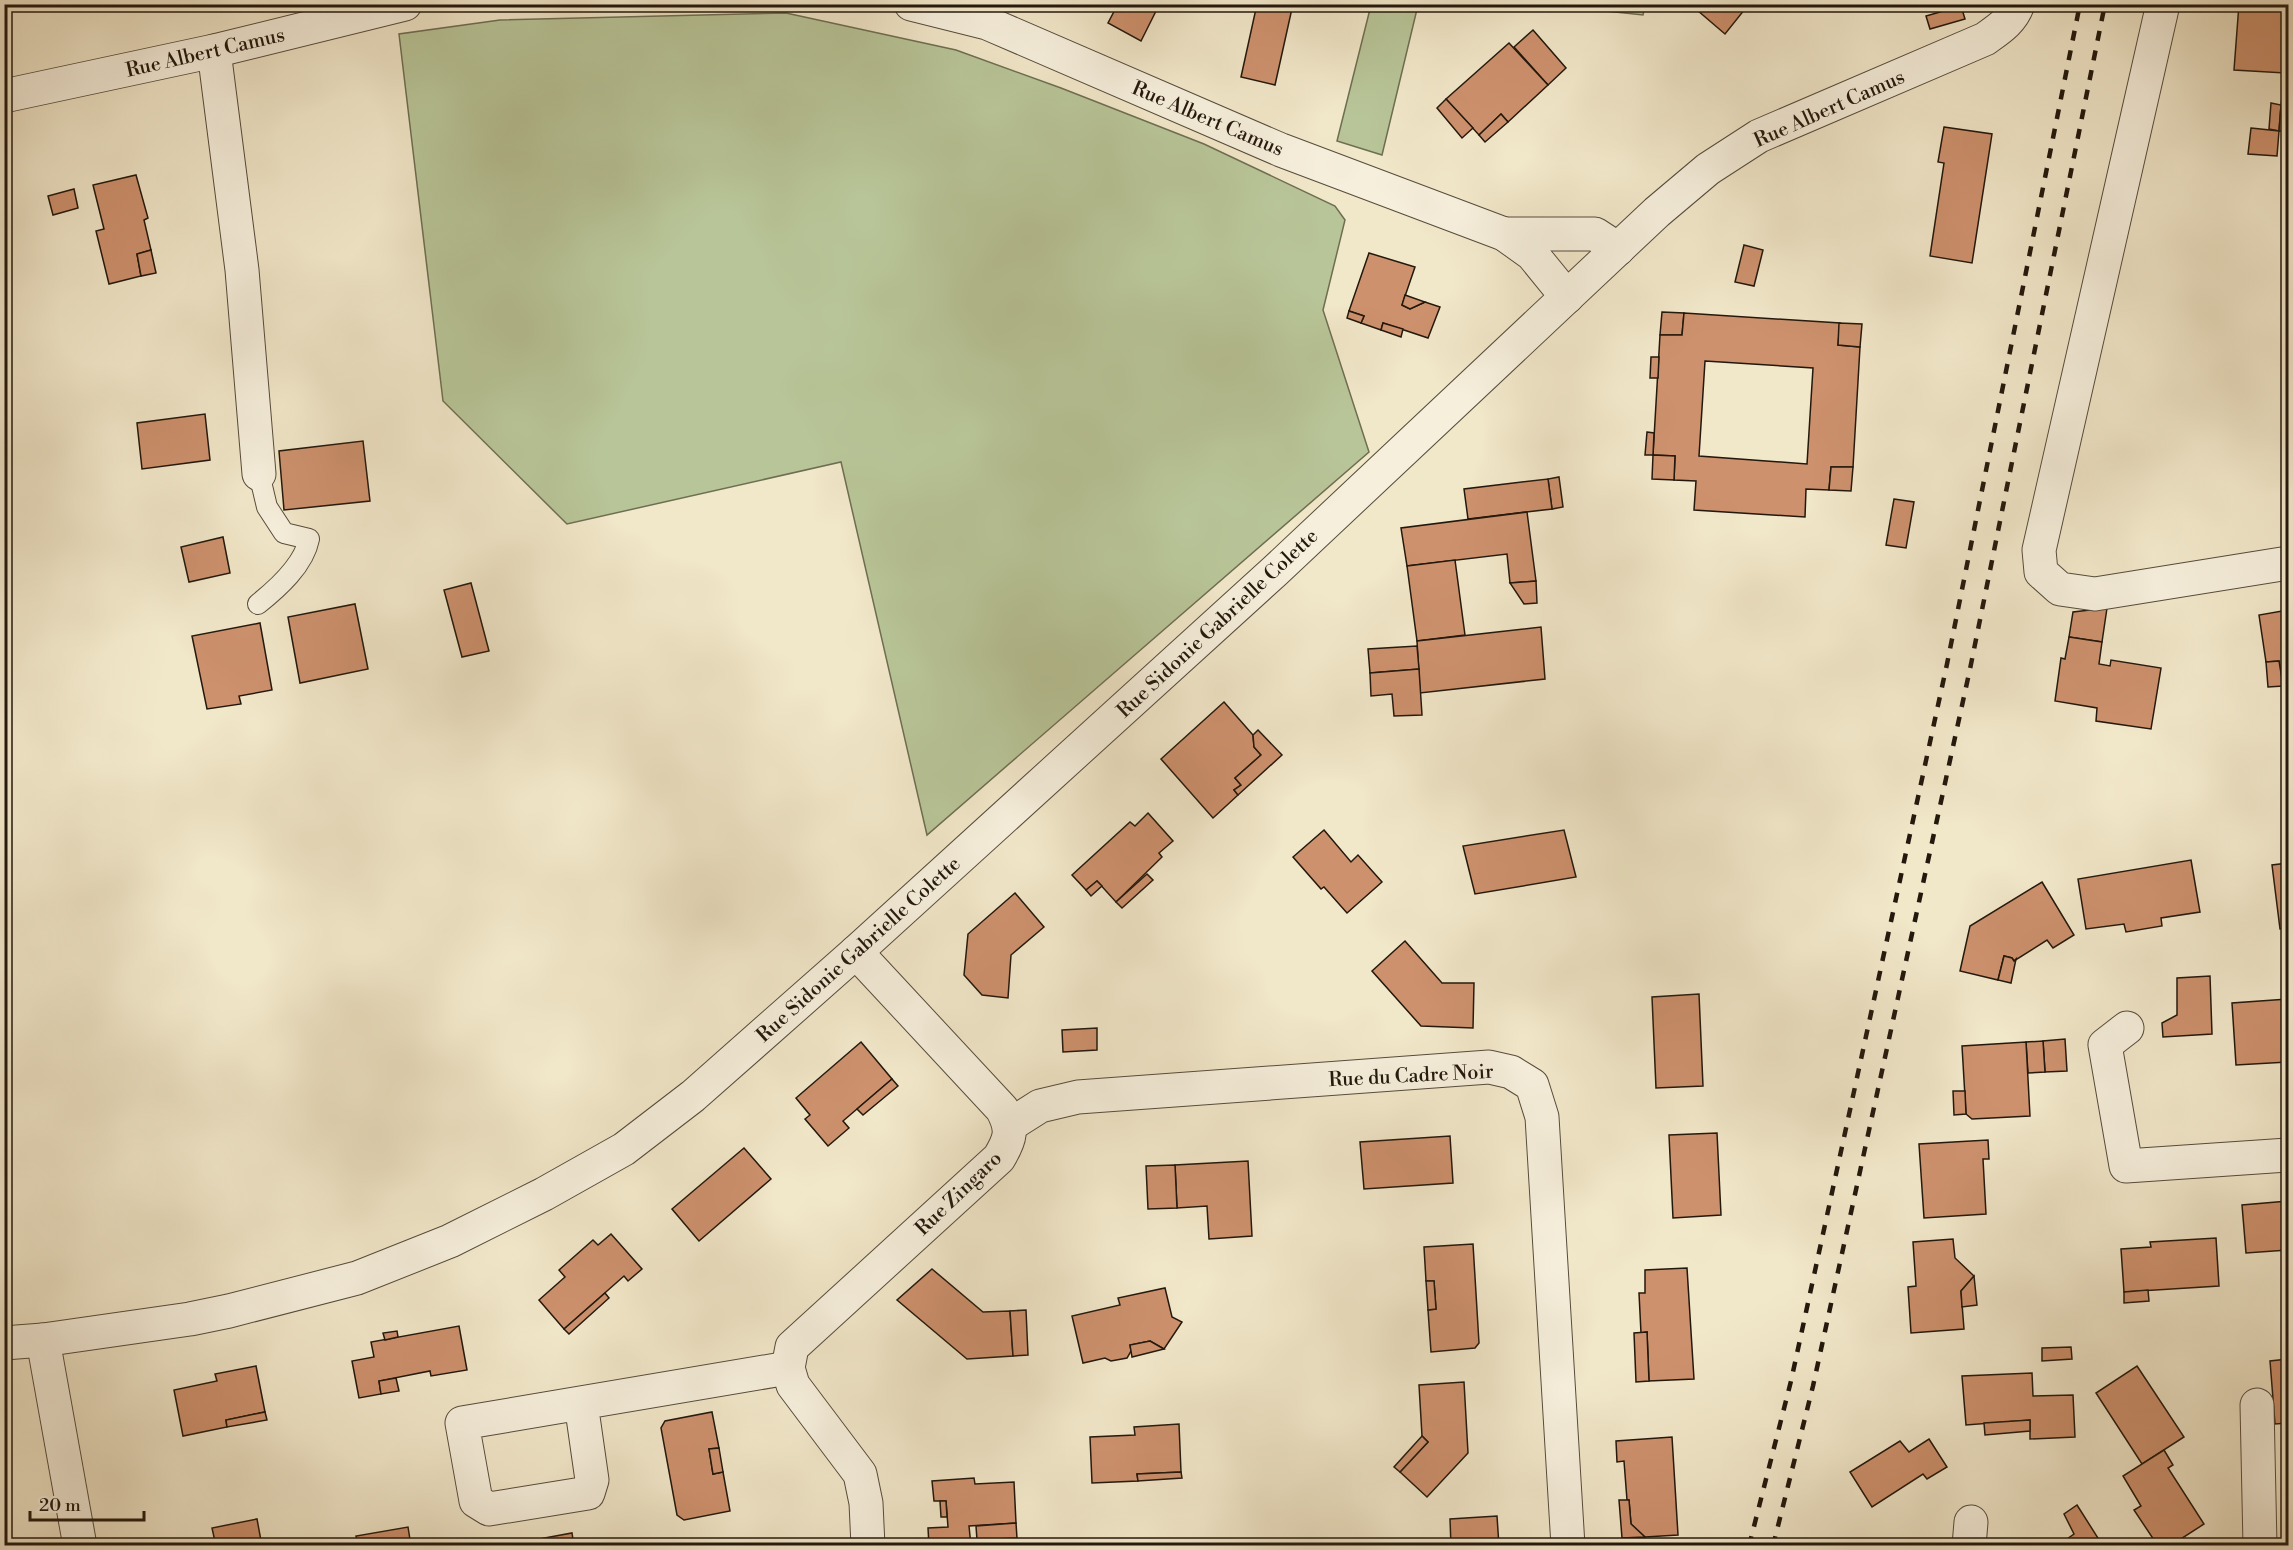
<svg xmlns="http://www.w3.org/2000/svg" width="2293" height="1550" font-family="'Libre Bodoni',serif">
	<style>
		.green { fill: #b8c598; stroke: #6e6e52; stroke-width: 1.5 }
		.building { fill: #cd916d; stroke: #23180d; stroke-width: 1.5; fill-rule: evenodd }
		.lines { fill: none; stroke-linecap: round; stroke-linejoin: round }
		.service-casing { stroke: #564c3c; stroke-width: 22 }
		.minor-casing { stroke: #564c3c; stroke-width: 35 }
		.service { stroke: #f6efdc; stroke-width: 20 }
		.minor { stroke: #f6efdc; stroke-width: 33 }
		.rail { stroke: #23180d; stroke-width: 4.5; stroke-dasharray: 10 10; stroke-linecap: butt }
		.labels { text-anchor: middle; stroke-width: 4.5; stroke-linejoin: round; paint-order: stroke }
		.street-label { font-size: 20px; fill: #23180d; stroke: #f6efdc }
	</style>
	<rect width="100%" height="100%" fill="#f1e7c9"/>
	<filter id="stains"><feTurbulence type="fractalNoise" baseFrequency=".00333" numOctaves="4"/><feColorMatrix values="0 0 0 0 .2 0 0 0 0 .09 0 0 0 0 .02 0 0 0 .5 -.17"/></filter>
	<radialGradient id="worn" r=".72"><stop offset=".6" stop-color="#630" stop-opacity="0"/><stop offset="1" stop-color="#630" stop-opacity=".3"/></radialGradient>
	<g class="green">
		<polygon points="1371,5 1418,5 1382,155 1337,141"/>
		<polygon points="1548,5 1645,5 1643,15"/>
		<polygon points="786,13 956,50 1061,88 1204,144 1335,206 1345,220 1323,310 1369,452 927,835 841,462 567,524 443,401 399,34 500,20"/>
	</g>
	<g class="building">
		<polygon points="1118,4 1148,4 1157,9 1141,41 1108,23"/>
		<polygon points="1257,4 1293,4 1275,85 1241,77"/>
		<polygon points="1690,4 1749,4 1725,34"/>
		<polygon points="2239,4 2288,4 2288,41 2285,73 2234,70"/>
		<polygon points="1961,6 1965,19 1930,29 1926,16"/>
		<polygon points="1533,30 1566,68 1548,85 1514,47"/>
		<polygon points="1509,43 1548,85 1508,122 1501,114 1479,135 1446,99"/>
		<polygon points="2285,73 2288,73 2288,105 2281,105"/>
		<polygon points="1446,99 1473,128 1462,138 1437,108"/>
		<polygon points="2271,103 2281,105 2279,131 2269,129"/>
		<polygon points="2281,105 2288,105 2288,131 2279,131"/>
		<polygon points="1501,114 1508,122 1485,142 1479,135"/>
		<polygon points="1944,127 1992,134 1972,263 1930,256 1944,163 1938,162"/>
		<polygon points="2251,128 2279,131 2277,156 2248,154"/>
		<polygon points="136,175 148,218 144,220 151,250 137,254 141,276 109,284 96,231 104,229 93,185"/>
		<polygon points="74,189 78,208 53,215 48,196"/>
		<polygon points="1744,245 1763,250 1754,286 1735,282"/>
		<polygon points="151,250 156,273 141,276 137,254"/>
		<polygon points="1369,253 1415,267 1402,305 1410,309 1425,302 1440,307 1428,338 1383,323 1381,330 1361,323 1364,316 1349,311"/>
		<polygon points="1405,295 1425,302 1410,309 1402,305"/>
		<polygon points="1349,311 1364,316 1361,323 1347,318"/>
		<polygon points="1662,312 1684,313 1682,335 1660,335"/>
		<path d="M1684 313 1840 323 1838 345 1860 347 1853 467H1831L1829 490 1806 489 1805 517 1694 510 1696 481 1674 480 1675 456 1653 455 1660 335H1682ZM1705 361 1813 368 1807 464 1699 456Z"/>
		<polygon points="1383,323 1403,329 1401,337 1381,330"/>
		<polygon points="1839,323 1862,324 1860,347 1838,345"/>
		<polygon points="1651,357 1659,357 1658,378 1650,378"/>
		<polygon points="205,414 210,460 142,469 137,423"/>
		<polygon points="1647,432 1654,433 1653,455 1645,455"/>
		<polygon points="363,441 370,501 284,510 279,451"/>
		<polygon points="1653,455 1675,456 1674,480 1652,479"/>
		<polygon points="1831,467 1853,467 1851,491 1829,490"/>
		<polygon points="1559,477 1563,507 1552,509 1548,479"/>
		<polygon points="1548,479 1552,509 1468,519 1464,489"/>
		<polygon points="1894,499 1914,502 1906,548 1886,545"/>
		<polygon points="1527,512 1536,581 1510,583 1507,554 1407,566 1401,528"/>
		<polygon points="223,537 230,573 189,582 181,547"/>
		<polygon points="1455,560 1465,635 1417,641 1407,566"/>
		<polygon points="1536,581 1537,603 1524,604 1510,583"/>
		<polygon points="471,583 489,651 462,657 444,590"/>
		<polygon points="355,604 368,669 300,683 288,617"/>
		<polygon points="2107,608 2102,642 2069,637 2073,612"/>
		<polygon points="2288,610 2288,685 2283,686 2279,661 2266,662 2259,615"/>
		<polygon points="260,623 272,690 239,696 241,704 207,709 192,636"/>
		<polygon points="1541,627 1545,679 1420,693 1417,641"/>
		<polygon points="2069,637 2102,642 2099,664 2110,666 2111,660 2161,668 2151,729 2096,721 2097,708 2055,701 2061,658 2065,659"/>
		<polygon points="1417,646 1419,669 1370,673 1368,649"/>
		<polygon points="2279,661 2283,686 2268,687 2266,662"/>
		<polygon points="1419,669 1422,715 1394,716 1392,694 1371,696 1370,673"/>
		<polygon points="1224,702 1253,735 1254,747 1261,755 1235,778 1241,785 1234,790 1238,795 1213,818 1161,759"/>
		<polygon points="1258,730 1282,755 1238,795 1234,790 1241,785 1235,778 1261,755 1254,747 1253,735"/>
		<polygon points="1148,813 1173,841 1159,853 1162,857 1116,902 1097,881 1086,890 1072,875 1130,822 1135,826"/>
		<polygon points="1324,830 1351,862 1358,855 1382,882 1347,913 1324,887 1321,889 1293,857"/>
		<polygon points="1564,830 1576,877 1475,894 1463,846"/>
		<polygon points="2191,860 2200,912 2161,918 2162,926 2126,932 2124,924 2086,929 2078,879"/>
		<polygon points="2288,863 2288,928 2280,929 2272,865"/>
		<polygon points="1147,874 1153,880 1122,908 1116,902"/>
		<polygon points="1097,881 1102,886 1091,896 1086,890"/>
		<polygon points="2042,882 2074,935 2053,948 2047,940 2014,961 2012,958 2004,956 1998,980 1960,971 1970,926"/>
		<polygon points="1015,893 1044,927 1011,955 1008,998 982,995 964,975 968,934"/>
		<polygon points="1405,941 1442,983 1474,983 1473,1028 1421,1026 1372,971"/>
		<polygon points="2004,956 2012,958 2014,961 2016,959 2011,983 1998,980"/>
		<polygon points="2210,976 2212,1034 2163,1037 2162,1023 2177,1015 2177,978"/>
		<polygon points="1699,994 1703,1086 1656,1088 1652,997"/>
		<polygon points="2288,999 2288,1062 2236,1065 2232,1003"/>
		<polygon points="1097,1028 1097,1050 1063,1052 1062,1030"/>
		<polygon points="2065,1039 2067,1071 2045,1072 2043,1041"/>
		<polygon points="2043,1041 2045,1072 2028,1073 2026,1042"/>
		<polygon points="861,1042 892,1079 843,1121 849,1128 828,1146 805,1119 810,1115 796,1098"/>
		<polygon points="2026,1042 2030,1116 1972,1119 1966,1114 1962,1046"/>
		<polygon points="892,1079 898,1086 863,1115 857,1109"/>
		<polygon points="1953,1091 1965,1091 1966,1114 1954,1115"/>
		<polygon points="1717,1133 1721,1215 1673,1218 1669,1135"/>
		<polygon points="1450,1136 1453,1183 1364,1189 1360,1142"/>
		<polygon points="1988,1140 1989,1159 1983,1159 1986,1214 1924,1218 1919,1144"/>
		<polygon points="744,1148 771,1179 699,1241 672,1209"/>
		<polygon points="1248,1161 1252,1236 1209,1239 1207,1206 1177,1208 1175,1165"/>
		<polygon points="1175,1165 1177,1208 1148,1209 1146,1166"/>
		<polygon points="2288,1201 2288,1250 2246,1253 2242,1205"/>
		<polygon points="611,1234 642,1269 628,1281 624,1276 564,1329 539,1300 565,1277 559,1270 593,1240 598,1245"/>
		<polygon points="2216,1238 2219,1286 2124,1292 2121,1249 2151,1247 2150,1242"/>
		<polygon points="1953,1239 1955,1258 1974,1276 1961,1291 1964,1329 1911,1333 1908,1287 1916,1286 1913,1242"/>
		<polygon points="1473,1244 1479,1343 1475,1348 1431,1352 1428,1310 1436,1309 1434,1281 1426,1281 1424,1247"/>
		<polygon points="1687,1268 1694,1379 1649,1381 1647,1332 1641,1333 1639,1293 1645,1293 1645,1270"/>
		<polygon points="932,1269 983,1312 1010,1311 1013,1356 967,1359 897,1300"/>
		<polygon points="1974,1276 1977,1305 1962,1307 1961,1291"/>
		<polygon points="1426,1281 1434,1281 1436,1309 1428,1310"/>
		<polygon points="1165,1288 1172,1317 1182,1322 1164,1349 1150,1341 1130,1345 1131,1351 1127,1358 1111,1361 1105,1358 1083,1363 1072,1316 1120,1305 1118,1298"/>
		<polygon points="2148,1290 2149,1301 2124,1303 2124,1292"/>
		<polygon points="605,1293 609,1298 569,1334 564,1329"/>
		<polygon points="1026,1310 1028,1355 1013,1356 1010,1311"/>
		<polygon points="459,1326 467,1370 431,1376 430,1371 379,1381 381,1394 359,1398 352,1361 374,1357 371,1342"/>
		<polygon points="397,1331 398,1337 385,1340 383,1333"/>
		<polygon points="1647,1332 1649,1381 1636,1382 1634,1333"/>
		<polygon points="1150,1341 1164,1349 1132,1357 1130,1345"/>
		<polygon points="2071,1347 2072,1359 2042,1361 2042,1348"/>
		<polygon points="2288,1359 2288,1423 2275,1424 2270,1361"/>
		<polygon points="256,1366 265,1412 226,1420 227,1427 183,1436 174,1390 217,1381 215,1374"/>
		<polygon points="2137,1366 2184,1437 2142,1464 2096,1393"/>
		<polygon points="2032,1373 2033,1396 2073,1395 2075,1437 2030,1439 2030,1420 1966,1425 1962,1376"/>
		<polygon points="396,1378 399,1391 381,1394 379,1381"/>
		<polygon points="1464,1382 1468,1453 1427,1497 1400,1472 1428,1442 1422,1436 1419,1385"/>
		<polygon points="265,1412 267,1420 227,1427 226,1420"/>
		<polygon points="712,1412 719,1448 709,1449 713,1474 723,1472 730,1511 684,1520 677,1515 661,1428 665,1421"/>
		<polygon points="2030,1420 2030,1431 1985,1435 1984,1423"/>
		<polygon points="1179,1424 1181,1472 1137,1474 1138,1481 1092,1483 1090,1437 1135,1435 1134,1427"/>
		<polygon points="1422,1436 1428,1442 1400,1472 1394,1467"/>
		<polygon points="1672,1437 1678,1535 1645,1537 1631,1524 1629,1500 1627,1500 1624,1461 1617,1462 1616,1441"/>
		<polygon points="1929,1439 1947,1467 1927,1479 1923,1474 1872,1507 1850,1472 1900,1441 1909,1452"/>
		<polygon points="719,1448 723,1472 713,1474 709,1449"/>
		<polygon points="2164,1450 2173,1465 2168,1468 2204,1524 2170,1546 2158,1546 2134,1510 2141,1506 2123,1476"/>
		<polygon points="1181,1472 1182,1478 1138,1481 1137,1474"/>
		<polygon points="974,1478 975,1484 1014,1482 1016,1523 969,1526 971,1546 929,1546 928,1528 948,1527 946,1501 934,1501 932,1481"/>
		<polygon points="1619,1500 1629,1500 1631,1524 1645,1537 1622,1538"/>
		<polygon points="940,1501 946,1501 947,1517 941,1517"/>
		<polygon points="2077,1505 2103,1546 2057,1546 2074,1534 2064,1514"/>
		<polygon points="1497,1516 1499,1546 1451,1546 1450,1519"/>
		<polygon points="257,1519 262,1546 216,1546 212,1528"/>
		<polygon points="1016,1523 1017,1538 977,1540 976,1526"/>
		<polygon points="408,1527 411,1546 358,1546 356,1536"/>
		<polygon points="572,1533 574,1546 529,1546 528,1541"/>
	</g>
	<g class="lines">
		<g class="service-casing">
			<path id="service" d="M258 469 267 507 284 533 309 539C304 565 278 588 258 604"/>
		</g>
		<g class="minor-casing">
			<g id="minor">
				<polyline points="911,4 987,23 1281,150 1504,234 1532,254 1567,297"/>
				<polyline points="2163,4 2039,550 2041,572 2060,589 2095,594 2288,563"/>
				<polyline points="214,51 242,270 259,474"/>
				<polyline points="4,96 214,51 405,4"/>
				<polyline points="1504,234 1595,234 1618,249"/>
				<path d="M856 952 1002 1109C1013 1130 1011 1138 999 1158L792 1347 788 1368 793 1385 860 1474 866 1503 868 1546"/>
				<polyline points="2127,1028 2105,1045 2126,1166 2288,1155"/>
				<polyline points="1010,1125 1040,1106 1078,1097 1489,1067 1511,1072 1532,1085 1542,1117 1568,1546"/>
				<polyline points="43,1340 80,1546"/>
				<path d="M4 1343 43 1340 190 1319 229 1311 357 1278 450 1241 544 1194 624 1149 693 1096 856 952 1275 571 1657 212 1708 169 1759 136 1985 39C1999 29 2012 21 2018 4"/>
				<polyline points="581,1403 592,1480 588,1493 489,1509 476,1501 462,1423 788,1368"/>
				<polyline points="2257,1405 2260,1546"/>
				<polyline points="1969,1546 1971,1522"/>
			</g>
		</g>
		<use href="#service" class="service"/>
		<use href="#minor" class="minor"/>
		<g class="rail">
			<polyline points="1749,1546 1791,1381 1947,664 2080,4"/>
			<polyline points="1773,1546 1813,1386 1970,669 2105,4"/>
		</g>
	</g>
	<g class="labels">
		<g class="street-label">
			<text transform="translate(205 52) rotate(-13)" y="7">Rue Albert Camus</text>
			<text transform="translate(1829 108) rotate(-24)" y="7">Rue Albert Camus</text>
			<text transform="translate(1208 118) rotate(23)" y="7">Rue Albert Camus</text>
			<text transform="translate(1217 623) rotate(-43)" y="7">Rue Sidonie Gabrielle Colette</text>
			<text transform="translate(858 949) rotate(-42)" y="7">Rue Sidonie Gabrielle Colette</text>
			<text transform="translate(1411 1075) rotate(-3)" y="7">Rue du Cadre Noir</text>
			<text transform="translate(958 1193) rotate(-44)" y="7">Rue Zingaro</text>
		</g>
	</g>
	<rect width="2293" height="1550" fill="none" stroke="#f1e7c9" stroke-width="24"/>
	<rect x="6" y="6" width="2281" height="1538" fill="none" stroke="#23180d" stroke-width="3"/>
	<rect x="12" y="12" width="2269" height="1526" fill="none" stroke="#23180d" stroke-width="1.5"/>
	<path d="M30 1511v9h114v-9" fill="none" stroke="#23180d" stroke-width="3"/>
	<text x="39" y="1511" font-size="18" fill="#23180d" stroke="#f6efdc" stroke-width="4.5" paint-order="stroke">20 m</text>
	<rect width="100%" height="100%" filter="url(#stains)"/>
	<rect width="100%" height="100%" fill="url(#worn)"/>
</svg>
